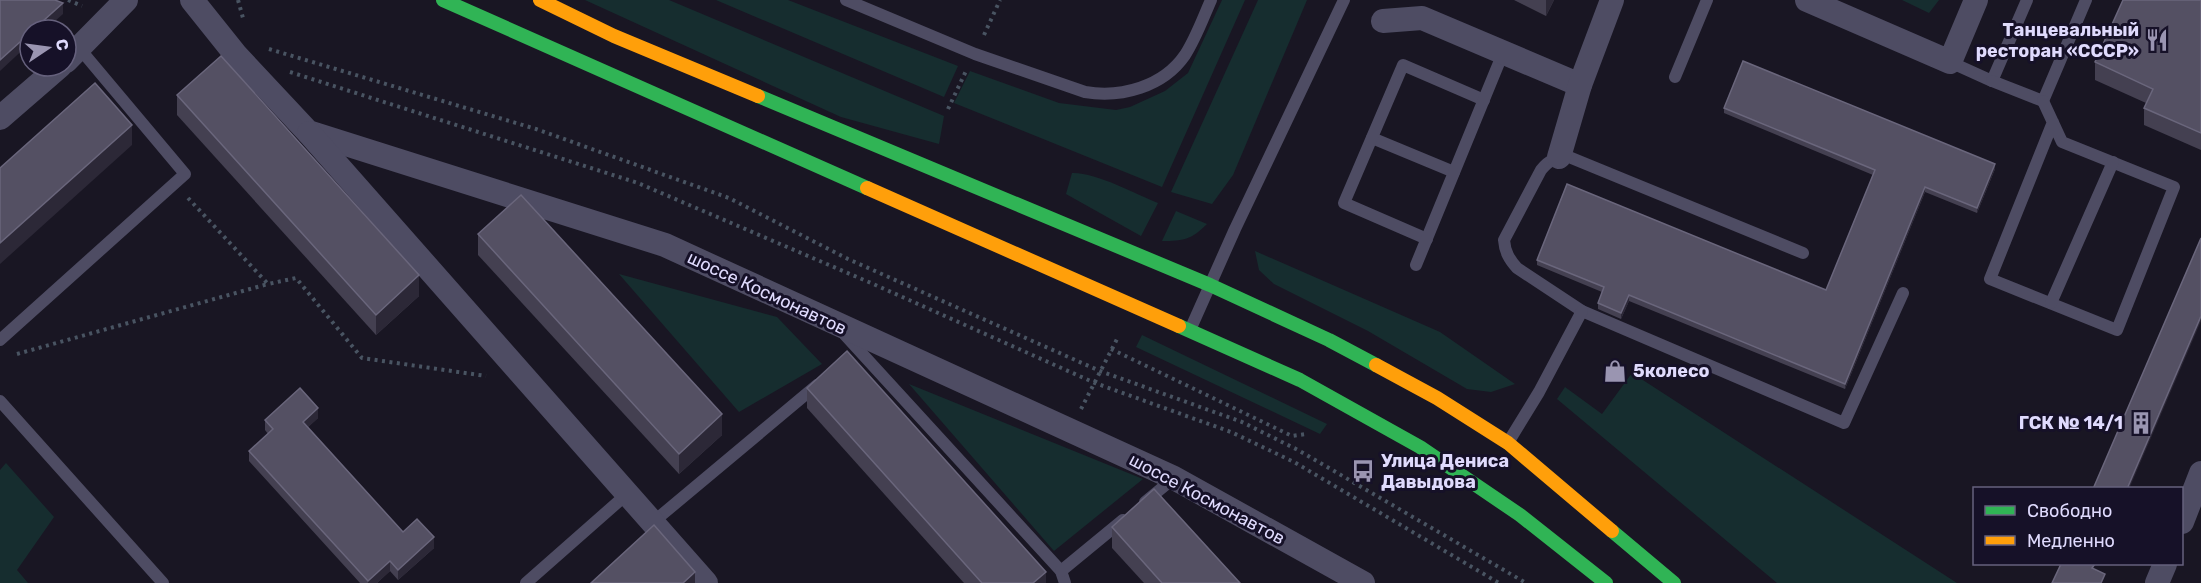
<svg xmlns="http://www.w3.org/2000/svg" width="2201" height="583" font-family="Rubik,sans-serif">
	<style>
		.green { fill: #162d2f }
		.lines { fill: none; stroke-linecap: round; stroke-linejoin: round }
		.path { stroke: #495462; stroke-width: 4; stroke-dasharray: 3 4.5; stroke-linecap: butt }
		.lane { stroke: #4e4c63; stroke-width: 12 }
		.street { stroke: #4e4c63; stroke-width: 24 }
		.fast { stroke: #30b455; stroke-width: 14 }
		.slow { stroke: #ff9f0a; stroke-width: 14 }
		.wall { fill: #444051 }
		.shaded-wall { fill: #2c2837 }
		.building { fill: #545063; stroke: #6a667c; stroke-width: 1.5 }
		.labels { text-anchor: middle; stroke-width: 6; stroke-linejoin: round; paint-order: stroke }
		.poi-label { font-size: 18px; font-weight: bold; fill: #dfdafd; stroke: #161128; text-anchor: end }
		.street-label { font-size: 18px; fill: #dfdafd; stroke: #161128 }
	</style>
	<rect width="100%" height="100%" fill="#191623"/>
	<g class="green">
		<polygon points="585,0 669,0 944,116 939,144 841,117"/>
		<polygon points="716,0 788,0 958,66 944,97"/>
		<polygon points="1222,0 1245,0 1162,187 954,103 970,71 1059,103 1116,110 1130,107 1165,91 1188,73"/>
		<polygon points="1258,0 1307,0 1233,175 1212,204 1171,192"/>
		<polygon points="1902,0 1939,0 1929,13"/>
		<path d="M1072 173C1095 172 1136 194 1158 203L1141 236 1066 194Z"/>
		<path d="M1176 211 1207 224C1191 240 1183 241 1162 241Z"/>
		<polygon points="1255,251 1440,332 1515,384 1491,392 1467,389 1368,331 1274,284 1259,270"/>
		<polygon points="619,274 777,317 822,364 739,412"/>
		<polygon points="1142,335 1327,424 1320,434 1136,347"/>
		<polygon points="1632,373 1957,583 1777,583 1557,399 1565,387 1602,414"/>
		<polygon points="909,384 1143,479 1054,551"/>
		<polygon points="6,463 54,517 17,570 28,583 0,583 0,470"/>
	</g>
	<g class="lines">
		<g class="path">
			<polyline points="68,0 82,6"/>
			<polyline points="238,0 243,18"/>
			<polyline points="984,35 1000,0"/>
			<polyline points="269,49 536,129 729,198 848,259 1100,371 1242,422 1298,450 1526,583"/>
			<polyline points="290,72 638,183 871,283 1095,383 1231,432 1294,462 1499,583"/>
			<polyline points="948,109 966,71"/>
			<polyline points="188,198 268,284 296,278 362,358 486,376"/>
			<polyline points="1111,349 1292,436 1306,434"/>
			<polyline points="17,354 268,284"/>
			<polyline points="1081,409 1117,339"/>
		</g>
		<g class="lane">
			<path d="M846 0 975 54 1085 92C1121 98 1163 87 1185 55 1196 38 1203 18 1211 0"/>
			<polyline points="1950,62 1992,81 2027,0"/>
			<polyline points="1675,77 1707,0"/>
			<polyline points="1992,81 2043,101 2086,0"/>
			<polyline points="2043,101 2062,142 2174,187 2117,330 1990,279 2053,122"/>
			<polyline points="1372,138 1454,172"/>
			<polyline points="1427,239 1344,203 1403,65 1484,100"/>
			<path d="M1803 253 1569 157C1556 157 1549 160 1541 170L1504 240C1505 252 1509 259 1517 268L1582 311 1844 423 1903 293"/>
			<polyline points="1416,265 1503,53"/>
			<polyline points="2051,303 2113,162"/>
			<polyline points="1190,330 1235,229 1344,0"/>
			<polyline points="845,335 1061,571 1065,583"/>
			<polyline points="0,340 185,174 80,49"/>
			<polyline points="0,401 163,583"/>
			<polyline points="1509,441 1539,392 1582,311"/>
			<polyline points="1145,502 1174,478"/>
			<polyline points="652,523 817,385"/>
			<polyline points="1061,571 1123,520"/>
			<polyline points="526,583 627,494"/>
		</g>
		<g class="street">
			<polyline points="192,0 236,55 308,132 665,245 1174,478 1363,583"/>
			<polyline points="1807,0 1950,62 1976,0"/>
			<polyline points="1383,21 1422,18 1580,85"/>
			<polyline points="66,61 126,0"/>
			<polyline points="0,118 60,66"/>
			<polyline points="309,133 706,583"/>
			<polyline points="1559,157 1580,85 1612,0"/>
			<polyline points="2182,522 2201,473"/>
			<polyline points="2157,583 2165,564"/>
		</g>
		<g class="fast">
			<polyline points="443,0 867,188"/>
			<polyline points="758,96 1210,285 1329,340 1376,365"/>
			<polyline points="1179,326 1300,380 1420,447 1520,515 1606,583"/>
			<polyline points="1612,531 1674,583"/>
		</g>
		<g class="slow">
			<polyline points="540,0 614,36 758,96"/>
			<polyline points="867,188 1179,326"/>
			<polyline points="1376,365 1437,398 1508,443 1612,531"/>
		</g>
	</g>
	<g class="wall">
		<polygon points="1514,0 1554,0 1546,16"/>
		<polygon points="2201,0 2201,150 2144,125 2144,108 2146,103 2095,80 2095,62"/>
		<polygon points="177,95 419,296 376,335 177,115"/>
		<polygon points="1724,108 1995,169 1977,213 1925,192 1845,389 1629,301 1621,319 1598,309 1598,303 1602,292 1537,265 1537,260 1826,290 1873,175 1724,113"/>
		<polygon points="478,234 722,435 679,474 478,255"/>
		<polygon points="807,388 1046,583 964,583 807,408"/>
		<polygon points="318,418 308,427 403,532 434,548 398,580 390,571 377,583 360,583 249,461 249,451 268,434 265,430 265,420"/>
		<polygon points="1112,527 1240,583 1144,583 1112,548"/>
	</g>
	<g class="shaded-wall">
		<polygon points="1546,0 1554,0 1546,16"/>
		<polygon points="63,3 63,14 45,30 33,30"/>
		<polygon points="30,33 30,43 0,71 0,60"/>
		<polygon points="132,125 132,145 0,264 0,243"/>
		<polygon points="1995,164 1995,169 1977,213 1977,208"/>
		<polygon points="1925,187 1925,192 1845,389 1845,384"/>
		<polygon points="419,275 419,296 376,335 376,315"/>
		<polygon points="1629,295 1629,301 1621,319 1621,313"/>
		<polygon points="2201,316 2201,321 2129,489 2127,489"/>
		<polygon points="318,408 318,418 303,432 303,422"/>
		<polygon points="722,414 722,435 679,474 679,454"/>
		<polygon points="434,537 434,548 398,580 398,570"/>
		<polygon points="390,561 390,571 377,583 368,583 368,581"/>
		<polygon points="695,572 695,583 683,583"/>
		<polygon points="1046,572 1046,583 1033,583"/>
	</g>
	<g class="building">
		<polygon points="0,0 55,0 63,3 33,30 30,30 30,33 0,60"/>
		<polygon points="2123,0 2201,0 2201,133 2144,108 2153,89 2095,62"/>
		<polygon points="221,56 419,275 376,315 177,95"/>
		<polygon points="1743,61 1995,164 1977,208 1925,187 1845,384 1629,295 1621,313 1598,303 1604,287 1537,260 1567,184 1826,290 1875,170 1724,108"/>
		<polygon points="95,83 132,125 0,243 0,168"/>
		<polygon points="521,195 722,414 679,454 478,234"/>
		<polygon points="2201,238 2201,316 2127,489 2093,489"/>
		<polygon points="847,351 1046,572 1033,583 982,583 807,388"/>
		<polygon points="300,388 318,408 303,422 403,532 417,519 434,537 398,570 390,561 368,581 249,451 273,429 265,420"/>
		<polygon points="1154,489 1240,583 1162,583 1112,527"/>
		<polygon points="654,525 695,572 683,583 591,583"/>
		<polygon points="2061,564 2095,564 2092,568 2105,574 2101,583 2052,583"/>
	</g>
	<defs>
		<g id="restaurant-bare" transform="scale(1.8)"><path d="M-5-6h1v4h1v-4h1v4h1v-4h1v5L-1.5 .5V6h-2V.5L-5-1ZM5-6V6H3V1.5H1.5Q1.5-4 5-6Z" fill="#9a95b1" stroke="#161128" stroke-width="2.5" paint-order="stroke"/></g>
		<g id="shop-bare" transform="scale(1.8)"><path d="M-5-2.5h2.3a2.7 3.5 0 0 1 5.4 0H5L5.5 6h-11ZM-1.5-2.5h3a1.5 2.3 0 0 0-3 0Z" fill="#9a95b1" stroke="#161128" stroke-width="2.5" paint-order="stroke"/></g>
		<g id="building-bare" transform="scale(1.8)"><path d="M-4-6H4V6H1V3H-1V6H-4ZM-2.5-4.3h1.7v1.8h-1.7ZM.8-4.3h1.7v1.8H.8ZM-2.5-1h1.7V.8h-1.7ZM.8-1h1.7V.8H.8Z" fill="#9a95b1" stroke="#161128" stroke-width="2.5" paint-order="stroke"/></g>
		<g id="bus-bare" transform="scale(1.8)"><path d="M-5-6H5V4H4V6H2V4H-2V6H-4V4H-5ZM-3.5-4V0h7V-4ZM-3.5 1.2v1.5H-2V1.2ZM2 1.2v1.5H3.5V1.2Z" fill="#9a95b1" stroke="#161128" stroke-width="2.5" paint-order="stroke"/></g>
	</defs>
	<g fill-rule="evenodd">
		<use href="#restaurant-bare" x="2157" y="40"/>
		<use href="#shop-bare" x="1615" y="371"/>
		<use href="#building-bare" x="2141" y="423"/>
		<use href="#bus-bare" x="1363" y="471"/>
	</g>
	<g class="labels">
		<g class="poi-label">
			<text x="2139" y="36">Танцевальный<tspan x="2139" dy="21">ресторан «СССР»</tspan></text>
			<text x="1633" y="377" text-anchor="start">5колесо</text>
			<text x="2123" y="429">ГСК № 14/1</text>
			<text x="1381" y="467" text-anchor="start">Улица Дениса<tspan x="1381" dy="21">Давыдова</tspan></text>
		</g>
		<g class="street-label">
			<text transform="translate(767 293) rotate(25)" y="6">шоссе Космонавтов</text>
			<text transform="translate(1207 499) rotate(28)" y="6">шоссе Космонавтов</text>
		</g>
	</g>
	<rect x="1973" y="487" width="210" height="78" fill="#161128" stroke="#66617d" stroke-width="1.5"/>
	<rect x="1985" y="506" width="30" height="9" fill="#30b455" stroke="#66617d" stroke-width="1.5"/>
	<text x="2027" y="517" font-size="18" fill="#dfdafd">Свободно</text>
	<rect x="1985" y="536" width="30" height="9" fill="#ff9f0a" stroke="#66617d" stroke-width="1.5"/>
	<text x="2027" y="547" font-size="18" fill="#dfdafd">Медленно</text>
	<g transform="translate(48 48) rotate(77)"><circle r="28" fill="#161128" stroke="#66617d" stroke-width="1.5"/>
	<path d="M0-4.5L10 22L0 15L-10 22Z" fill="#9a95b1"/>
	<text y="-9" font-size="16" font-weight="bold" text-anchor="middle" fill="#dfdafd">С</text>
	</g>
</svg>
